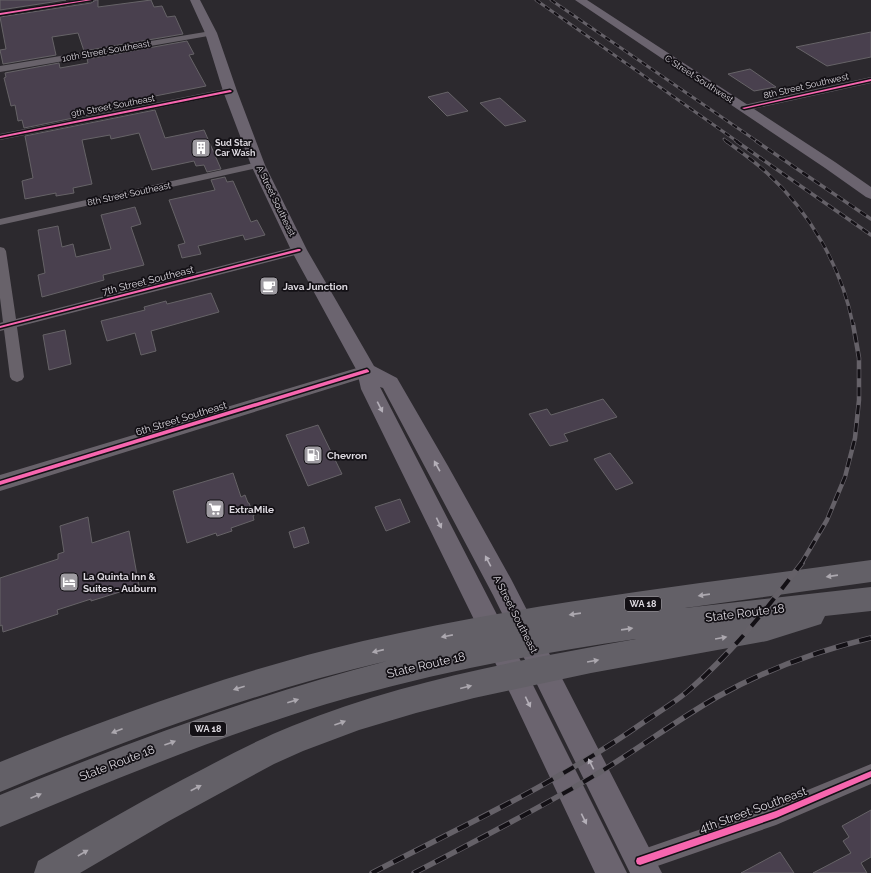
<svg xmlns="http://www.w3.org/2000/svg" width="871" height="873" font-family="Raleway,sans-serif">
	<style>
		.building { fill: #49404e; stroke: #666367 }
		.lines { fill: none; stroke-linecap: round; stroke-linejoin: round }
		.minor { fill: #68626a; fill-rule: evenodd }
		.tertiary { fill: #68626a; fill-rule: evenodd }
		.secondary { fill: #6b646f; fill-rule: evenodd }
		.motorway { fill: #636067; fill-rule: evenodd }
		.rail-far3-casing { stroke: #656168; stroke-width: 3 }
		.rail-far2-casing { stroke: #656168; stroke-width: 3.5 }
		.rail-far1-casing { stroke: #656168; stroke-width: 4.5 }
		.rail-casing { stroke: #656168; stroke-width: 5.5 }
		.rail-far3 { stroke: #131015; stroke-width: 2; stroke-dasharray: 5.5; stroke-linecap: butt }
		.rail-far2 { stroke: #131015; stroke-width: 2.5; stroke-dasharray: 7; stroke-linecap: butt }
		.rail-far1 { stroke: #131015; stroke-width: 3; stroke-dasharray: 9; stroke-linecap: butt }
		.rail { stroke: #131015; stroke-width: 4; stroke-dasharray: 12; stroke-linecap: butt }
		.cycleway-casing { stroke: #131015; stroke-width: 3 }
		.cycleway { fill: #f766af; fill-rule: evenodd }
		.oneway { fill: #b4afb8 }
		.oneway2 { fill: #aca8af }
		.labels { text-anchor: middle; stroke-width: 3.5; stroke-linejoin: round; paint-order: stroke }
		.far-street-label { font-size: 9px; fill: #dcd8df; stroke: #131015 }
		.far-poi-label { font-size: 9px; font-weight: bold; fill: #dcd8df; stroke: #131015; text-anchor: start }
		.shield { fill: #131015; stroke: #a09ca2; stroke-width: 1 }
		.shield-label { font-size: 9px; font-weight: bold; fill: #dcd8df }
		.street-label { font-size: 10px; fill: #dcd8df; stroke: #131015 }
		.poi-label { font-size: 10px; font-weight: bold; fill: #dcd8df; stroke: #131015; text-anchor: start }
		.near-street-label { font-size: 12px; fill: #dcd8df; stroke: #131015 }
	</style>
	<rect width="100%" height="100%" fill="#2c292e"/>
	<g class="building">
		<polygon points="0,0 66,0 0,10"/>
		<polygon points="96,0 98,0 98,7 151,0 154,7 162,6 167,17 175,16 183,34 84,51 78,33 52,37 56,55 3,64 0,50 6,49 0,17 91,3"/>
		<polygon points="871,32 871,57 827,66 796,47"/>
		<polygon points="187,41 194,54 189,55 206,86 150,97 152,102 24,128 22,120 18,121 15,105 11,106 4,78 6,77 5,73 59,63 60,68 88,63 87,59"/>
		<polygon points="750,69 776,87 754,91 728,74"/>
		<polygon points="448,92 468,111 447,116 428,97"/>
		<polygon points="500,98 526,121 505,126 480,103"/>
		<polygon points="155,110 165,138 204,130 221,169 207,172 204,165 196,166 194,161 152,170 139,133 111,139 110,135 82,140 92,184 73,188 74,193 56,196 56,193 25,199 22,181 33,178 25,136"/>
		<polygon points="225,177 227,182 233,181 251,222 257,220 265,235 245,240 243,235 198,246 201,254 182,258 178,245 185,243 169,200 215,190 211,180"/>
		<polygon points="135,207 141,224 131,227 144,265 103,275 104,280 42,297 38,275 45,273 38,230 58,226 62,247 73,244 76,257 111,249 101,215"/>
		<polygon points="211,293 219,312 151,331 156,351 141,355 135,333 107,341 101,321 145,310 144,307 166,301 167,304"/>
		<polygon points="65,330 71,364 49,370 43,335"/>
		<polygon points="603,399 617,417 564,434 568,441 550,446 529,414 547,409 551,415"/>
		<polygon points="318,425 342,474 308,486 286,435"/>
		<polygon points="610,453 633,483 616,490 594,459"/>
		<polygon points="233,473 241,497 245,495 248,503 249,503 254,516 253,516 254,520 231,528 232,531 217,536 216,533 187,543 173,491"/>
		<polygon points="400,499 410,522 386,531 375,507"/>
		<polygon points="88,517 92,543 129,531 139,586 91,601 91,599 57,610 58,614 3,632 2,625 0,626 0,578 58,559 58,554 64,552 60,526"/>
		<polygon points="304,527 309,543 294,548 289,532"/>
		<polygon points="871,810 871,857 861,863 867,873 813,873 851,853 843,841 849,837 842,826"/>
		<polygon points="780,852 794,873 741,873"/>
	</g>
	<g class="lines">
		<g class="minor">
			<polygon points="76,0 95,0 91,2 0,16 0,12"/>
			<polygon points="211,31 215,33 214,35 0,72 0,66"/>
			<polygon points="871,77 871,83 744,111 739,108 744,105"/>
			<polygon points="230,88 235,91 233,93 0,140 0,134"/>
			<polygon points="258,162 263,165 262,167 0,225 0,219"/>
			<polygon points="299,246 303,247 305,250 303,253 17,327 24,377 22,380 17,382 12,380 10,377 4,330 0,331 0,323 3,322 0,298 0,247 4,248 6,251 16,319"/>
			<polygon points="871,764 871,784 776,825 640,872 632,869 629,861 632,853 776,803"/>
		</g>
		<polygon class="tertiary" points="367,365 373,367 376,371 373,375 0,491 0,475"/>
		<g class="secondary">
			<polygon points="190,0 200,0 217,33 237,91 265,165 307,250 374,366 397,378 448,466 511,579 662,873 630,873 493,595 383,388 380,387 529,677 627,873 595,873 511,695 361,389 357,371 291,250 251,165 223,91 205,33"/>
			<polygon points="575,0 587,0 835,162 871,187 871,199 866,197 825,168"/>
		</g>
		<path class="motorway" d="M871 560V582L685 608 871 587V611L825 616 821 624 767 641 591 673 474 698 416 713 359 730 303 751 274 764 169 821 80 873H34L38 861C93 829 148 797 205 768 233 753 262 738 292 726 402 681 520 660 636 639 540 653 445 671 351 697 231 731 115 779 0 827V795C127 743 254 695 387 661 254 692 126 740 0 792V762C119 714 239 670 363 641 531 602 701 584 871 560Z"/>
		<g class="rail-far3-casing">
			<g id="rail-far3">
				<polyline points="536,0 738,142"/>
				<polyline points="551,0 758,142"/>
				<polyline points="724,139 727,142"/>
			</g>
		</g>
		<g class="rail-far2-casing">
			<g id="rail-far2">
				<path d="M726 141C740 151 754 161 767 173 810 212 842 268 853 325"/>
				<polyline points="736,141 871,235"/>
				<polyline points="756,141 871,219"/>
			</g>
		</g>
		<g class="rail-far1-casing">
			<polyline id="rail-far1" points="801,564 827,520 845,477 855,438 859,400 859,358 853,324"/>
		</g>
		<g class="rail-casing">
			<g id="rail">
				<path d="M372 873C463 826 557 783 641 724 657 713 674 703 688 691 732 653 767 608 802 563"/>
				<path d="M414 873C474 842 534 811 592 777 634 752 674 722 717 697 765 670 817 651 871 638"/>
			</g>
		</g>
		<use href="#rail-far3" class="rail-far3"/>
		<use href="#rail-far2" class="rail-far2"/>
		<use href="#rail-far1" class="rail-far1"/>
		<use href="#rail" class="rail"/>
		<g class="cycleway-casing">
			<g id="cycleway">
				<polygon points="86,0 92,0 0,15 0,13"/>
				<polygon points="871,79 871,81 744,109 742,108"/>
				<polygon points="230,90 232,91 231,92 0,138 0,136"/>
				<polygon points="298,249 300,249 301,250 300,251 0,328 0,326"/>
				<polygon points="367,369 369,371 369,372 0,485 0,481"/>
				<polygon points="871,771 871,777 776,818 640,865 637,864 636,861 637,858 640,857 776,811"/>
			</g>
		</g>
		<use href="#cycleway" class="cycleway"/>
	</g>
	<defs><path id="oneway-solid" d="M-6-.8H1V-3.2L6.5 0L1 3.2V.8H-6Z"/></defs>
	<g class="oneway">
		<use href="#oneway-solid" transform="translate(380 407) rotate(63)"/>
		<use href="#oneway-solid" transform="translate(437 466) rotate(-119)"/>
		<use href="#oneway-solid" transform="translate(439 523) rotate(64)"/>
		<use href="#oneway-solid" transform="translate(488 561) rotate(-118)"/>
		<use href="#oneway-solid" transform="translate(528 702) rotate(64)"/>
		<use href="#oneway-solid" transform="translate(591 764) rotate(-117)"/>
		<use href="#oneway-solid" transform="translate(584 819) rotate(64)"/>
	</g>
	<g class="oneway2">
		<use href="#oneway-solid" transform="translate(832 576) rotate(172)"/>
		<use href="#oneway-solid" transform="translate(704 595) rotate(172)"/>
		<use href="#oneway-solid" transform="translate(575 614) rotate(172)"/>
		<use href="#oneway-solid" transform="translate(627 629) rotate(-8)"/>
		<use href="#oneway-solid" transform="translate(447 636) rotate(169)"/>
		<use href="#oneway-solid" transform="translate(721 638) rotate(-10)"/>
		<use href="#oneway-solid" transform="translate(378 651) rotate(167)"/>
		<use href="#oneway-solid" transform="translate(593 661) rotate(-10)"/>
		<use href="#oneway-solid" transform="translate(466 687) rotate(-14)"/>
		<use href="#oneway-solid" transform="translate(239 688) rotate(162)"/>
		<use href="#oneway-solid" transform="translate(293 701) rotate(-17)"/>
		<use href="#oneway-solid" transform="translate(340 723) rotate(-20)"/>
		<use href="#oneway-solid" transform="translate(117 731) rotate(159)"/>
		<use href="#oneway-solid" transform="translate(170 743) rotate(-20)"/>
		<use href="#oneway-solid" transform="translate(196 788) rotate(-27)"/>
		<use href="#oneway-solid" transform="translate(36 796) rotate(-23)"/>
		<use href="#oneway-solid" transform="translate(83 853) rotate(-30)"/>
	</g>
	<defs>
		<g id="building-square" transform="scale(1)"><rect x="-9" y="-9" width="18" height="18" rx="4" fill="#9e9ba1" stroke="#131015"/><path d="M-4-6H4V6H1V3H-1V6H-4ZM-2.5-4.3h1.7v1.8h-1.7ZM.8-4.3h1.7v1.8H.8ZM-2.5-1h1.7V.8h-1.7ZM.8-1h1.7V.8H.8Z" fill="#fff"/></g>
		<g id="cafe-square" transform="scale(1)"><rect x="-9" y="-9" width="18" height="18" rx="4" fill="#9e9ba1" stroke="#131015"/><path d="M-5.5-4.5H6V0H3Q3 3.5 0 3.5H-2.5Q-5.5 3.5-5.5 0ZM3-3.2v2h1.7v-2ZM-6 4.5H4V6H-6Z" fill="#fff"/></g>
		<g id="fuel-square" transform="scale(1)"><rect x="-9" y="-9" width="18" height="18" rx="4" fill="#9e9ba1" stroke="#131015"/><path d="M-5.5-6h7V0h2V4h1.3V-2.5L3-4.5l.8-.8L6-3V5H2.5V1h-1V6h-7ZM-4.2-4.7v3.2H.2V-4.7Z" fill="#fff"/></g>
		<g id="supermarket-square" transform="scale(1)"><rect x="-9" y="-9" width="18" height="18" rx="4" fill="#9e9ba1" stroke="#131015"/><path d="M-6-5.5h2.5l.6 2H6L4.5 2H-2.5L-4.4-4H-6ZM-1.5 3.2a1.3 1.3 0 1 0 .1 0ZM3 3.2a1.3 1.3 0 1 0 .1 0Z" fill="#fff"/></g>
		<g id="hotel-square" transform="scale(1)"><rect x="-9" y="-9" width="18" height="18" rx="4" fill="#9e9ba1" stroke="#131015"/><path d="M-6-4.5h1.5V1H6V5H4.5V3h-9V5H-6ZM-4 0a1.8 1.8 0 1 1 3.6 0ZM.5 0V-2.5h3Q6-2.5 6 0Z" fill="#fff"/></g>
	</defs>
	<g fill-rule="evenodd">
		<use href="#building-square" x="201" y="148"/>
		<use href="#cafe-square" x="269" y="286"/>
		<use href="#fuel-square" x="313" y="455"/>
		<use href="#supermarket-square" x="215" y="509"/>
		<use href="#hotel-square" x="69" y="582"/>
	</g>
	<g class="labels">
		<g class="far-street-label">
			<text transform="translate(106 51) rotate(-10)" y="3">10th Street Southeast</text>
			<text transform="translate(699 79) rotate(33)" y="3">C Street Southwest</text>
			<text transform="translate(806 86) rotate(-13)" y="3">8th Street Southwest</text>
			<text transform="translate(113 106) rotate(-11)" y="3">9th Street Southeast</text>
			<text transform="translate(129 194) rotate(-12)" y="3">8th Street Southeast</text>
			<text transform="translate(276 201) rotate(64)" y="3">A Street Southeast</text>
		</g>
		<g class="far-poi-label">
			<text x="215" y="146">Sud Star<tspan x="215" dy="10">Car Wash</tspan></text>
		</g>
		<g class="shield">
			<rect x="625" y="597" width="36" height="14" rx="3"/>
			<rect x="190" y="722" width="36" height="14" rx="3"/>
		</g>
		<g class="shield-label">
			<text x="643" y="607">WA 18</text>
			<text x="208" y="732">WA 18</text>
		</g>
		<g class="street-label">
			<text transform="translate(148 280) rotate(-14)" y="4">7th Street Southeast</text>
			<text transform="translate(181 418) rotate(-17)" y="4">6th Street Southeast</text>
			<text transform="translate(516 614) rotate(63)" y="4">A Street Southeast</text>
		</g>
		<g class="poi-label">
			<text x="283" y="290">Java Junction</text>
			<text x="327" y="459">Chevron</text>
			<text x="229" y="513">ExtraMile</text>
			<text x="83" y="580">La Quinta Inn &amp;<tspan x="83" dy="12">Suites - Auburn</tspan></text>
		</g>
		<g class="near-street-label">
			<text transform="translate(745 613) rotate(-7)" y="4">State Route 18</text>
			<text transform="translate(426 665) rotate(-13)" y="4">State Route 18</text>
			<text transform="translate(117 763) rotate(-21)" y="4">State Route 18</text>
			<text transform="translate(753 810) rotate(-20)" y="4">4th Street Southeast</text>
		</g>
	</g>
</svg>
